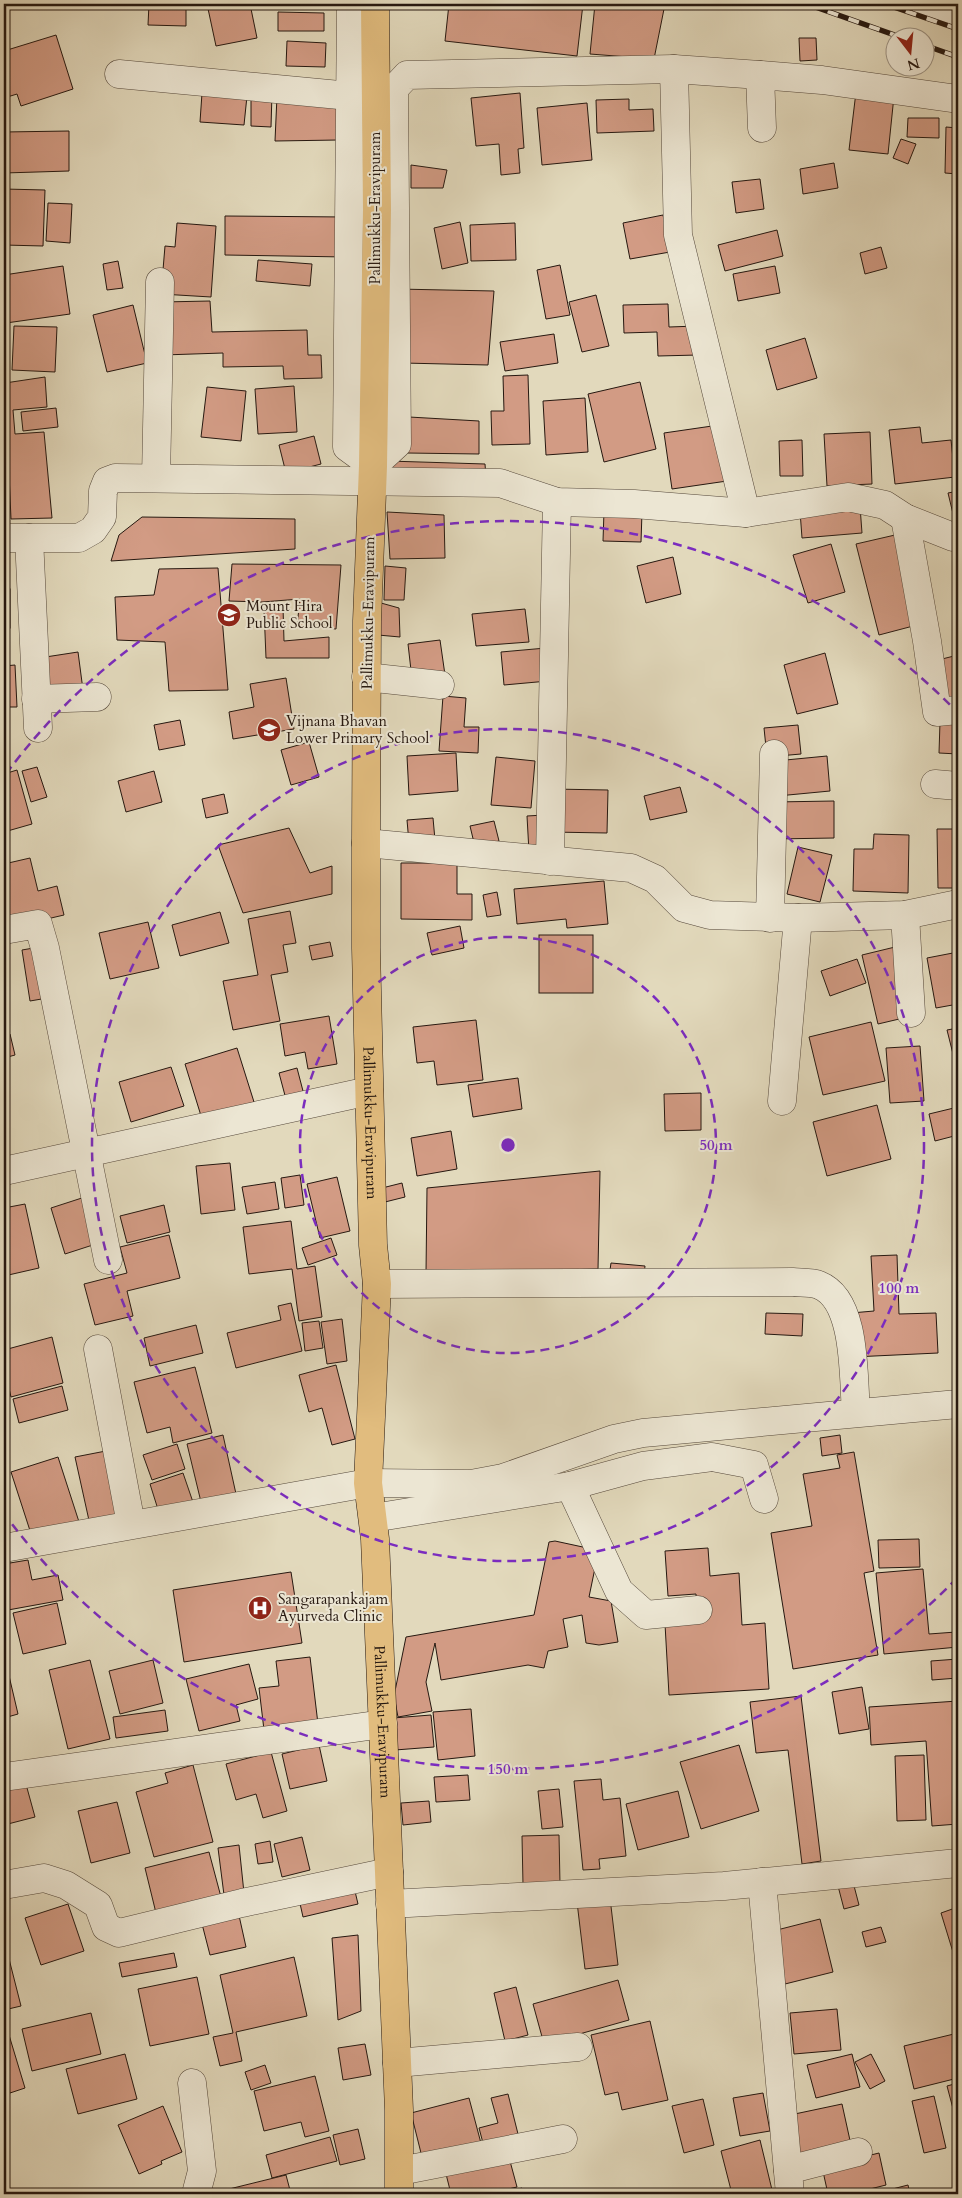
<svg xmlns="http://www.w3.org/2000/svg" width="962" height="2198" font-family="Cardo,serif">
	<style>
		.building { fill: #d29b84; stroke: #261810 }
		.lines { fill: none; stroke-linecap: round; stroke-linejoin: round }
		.minor-casing { stroke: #55483b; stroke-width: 29 }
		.major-casing { stroke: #261810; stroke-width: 29 }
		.minor { stroke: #ece6d3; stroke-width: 28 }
		.major { stroke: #e1bc7e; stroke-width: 28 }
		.rail-casing { stroke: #261810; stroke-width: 5.5 }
		.rail { stroke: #ece6d3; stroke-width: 4; stroke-dasharray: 11; stroke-linecap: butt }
		.ring { fill: none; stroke: #7b2cbf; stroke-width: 2.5; stroke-dasharray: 9 6 }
		.labels { text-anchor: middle; stroke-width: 4; stroke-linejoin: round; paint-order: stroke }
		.street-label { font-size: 15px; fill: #261810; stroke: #ece6d3 }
		.poi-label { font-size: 15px; fill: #261810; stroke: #ece6d3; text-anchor: start }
		.centre { fill: #7b2cbf; stroke: #ece6d3; stroke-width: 2.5 }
		.ring-label { font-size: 15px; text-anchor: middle; font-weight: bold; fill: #7b2cbf; stroke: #ece6d3; stroke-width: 4; stroke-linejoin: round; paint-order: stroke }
	</style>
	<rect width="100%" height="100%" fill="#e2d9bc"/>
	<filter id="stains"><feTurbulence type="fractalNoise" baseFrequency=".004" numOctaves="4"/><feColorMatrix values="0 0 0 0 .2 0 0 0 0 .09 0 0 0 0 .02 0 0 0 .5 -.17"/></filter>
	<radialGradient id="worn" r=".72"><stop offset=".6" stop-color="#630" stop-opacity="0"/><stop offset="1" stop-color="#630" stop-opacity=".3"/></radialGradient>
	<g class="building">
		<polygon points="19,4 68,4 67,7"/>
		<polygon points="149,4 186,4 186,26 148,25"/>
		<polygon points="207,4 250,4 257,38 216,46"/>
		<polygon points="449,4 583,4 577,56 445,41"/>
		<polygon points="595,4 665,4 654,59 590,54"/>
		<polygon points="278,12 324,13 324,31 278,31"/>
		<polygon points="56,35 73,89 21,106 17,94 4,98 4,51"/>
		<polygon points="799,38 816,38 817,60 800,61"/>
		<polygon points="287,41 326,43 325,67 286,66"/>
		<polygon points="856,92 894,96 888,154 849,150"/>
		<polygon points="202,93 247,96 244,125 200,122"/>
		<polygon points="251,93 272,93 271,127 251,126"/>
		<polygon points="520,93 524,148 518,149 520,173 501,175 499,144 476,146 471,98"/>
		<polygon points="277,96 338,106 338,140 275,141"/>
		<polygon points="629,99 629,110 653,109 654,131 597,133 596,100"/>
		<polygon points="587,103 592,160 542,165 537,108"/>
		<polygon points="908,118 939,118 939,138 907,137"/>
		<polygon points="946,127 958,128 958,174 945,173"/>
		<polygon points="69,131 69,171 4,173 4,132"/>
		<polygon points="901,139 916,144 908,164 893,158"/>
		<polygon points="834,163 838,188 803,194 800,169"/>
		<polygon points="411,165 447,170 443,188 411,188"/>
		<polygon points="760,179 764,209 736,213 732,182"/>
		<polygon points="4,189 45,190 43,246 4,245"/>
		<polygon points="48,203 72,204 70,243 46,241"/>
		<polygon points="663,215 670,252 630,259 623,223"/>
		<polygon points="225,216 346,217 346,257 225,255"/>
		<polygon points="460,222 468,263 442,269 434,228"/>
		<polygon points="177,223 216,226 211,297 161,294 165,246 175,247"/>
		<polygon points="515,223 516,260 471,261 470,225"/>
		<polygon points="777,230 783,256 725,271 718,245"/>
		<polygon points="881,247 887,268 865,274 860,253"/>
		<polygon points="258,260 312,264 310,286 256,281"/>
		<polygon points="118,261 123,288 107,290 103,264"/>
		<polygon points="560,265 570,315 546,319 537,270"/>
		<polygon points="63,266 70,314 6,323 4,275"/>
		<polygon points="775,266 780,293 738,301 733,274"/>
		<polygon points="397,289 494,291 488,365 403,363"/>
		<polygon points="596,295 609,346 582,352 569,302"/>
		<polygon points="210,301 212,332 307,330 308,355 321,355 322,378 284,379 283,366 223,367 223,353 163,355 162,302"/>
		<polygon points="668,304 669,327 697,326 698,355 658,356 657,332 624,333 623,305"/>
		<polygon points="133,305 147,363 107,372 93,315"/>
		<polygon points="14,326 57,327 55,372 12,370"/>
		<polygon points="554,334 558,363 505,371 500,342"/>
		<polygon points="805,338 817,378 777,390 766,350"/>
		<polygon points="528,375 530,444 492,445 491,411 504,411 503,376"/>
		<polygon points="45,377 47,407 13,410 15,434 44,432 52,518 11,519 5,383"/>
		<polygon points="640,382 656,449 604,462 588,394"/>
		<polygon points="294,386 297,432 258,434 255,389"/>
		<polygon points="207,387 246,391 241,441 201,437"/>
		<polygon points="585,398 588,452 546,455 543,401"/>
		<polygon points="56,408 58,427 23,431 21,412"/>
		<polygon points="409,417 479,421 479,454 407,453"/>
		<polygon points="719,425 727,481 672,489 664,433"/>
		<polygon points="920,427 922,443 951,440 955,477 895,484 889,430"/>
		<polygon points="870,432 872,484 827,486 824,434"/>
		<polygon points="314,436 321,464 286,473 279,445"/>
		<polygon points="802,440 803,476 780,476 779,441"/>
		<polygon points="388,461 485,464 486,478 384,475"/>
		<polygon points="958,491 958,521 955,522 948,493"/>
		<polygon points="860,506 862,533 802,538 800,511"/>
		<polygon points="604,511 642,512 641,542 603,541"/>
		<polygon points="387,512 444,515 445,558 390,559"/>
		<polygon points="142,517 295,519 295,549 111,561 119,535"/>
		<polygon points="895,535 917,625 879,635 856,544"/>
		<polygon points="831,544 845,592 808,603 793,555"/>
		<polygon points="673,557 681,594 646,603 637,566"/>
		<polygon points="232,564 341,565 336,629 297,626 300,599 262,602 229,601"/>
		<polygon points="385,566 406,568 404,600 384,600"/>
		<polygon points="218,568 228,690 169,691 165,642 117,640 115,597 154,595 159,569"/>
		<rect x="4" y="589" width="6" height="39"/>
		<polygon points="381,603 399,608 400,637 378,635"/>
		<polygon points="283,607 284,641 329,637 329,658 266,658 264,609"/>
		<polygon points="525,609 529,642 476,646 472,614"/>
		<polygon points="440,640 445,675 412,679 408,644"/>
		<polygon points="546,648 548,681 504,685 501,652"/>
		<polygon points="78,652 83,690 45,695 39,658"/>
		<polygon points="825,653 838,704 797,714 784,665"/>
		<polygon points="958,655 958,697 947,700 938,660"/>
		<polygon points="15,665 17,707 4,707 4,666"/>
		<polygon points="286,678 294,729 233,739 229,712 254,707 250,684"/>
		<polygon points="443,696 466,698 464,727 479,727 478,753 439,751"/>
		<polygon points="180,720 185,745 159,750 154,725"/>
		<polygon points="940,722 958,722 958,754 939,753"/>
		<polygon points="798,725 801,754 767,757 764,728"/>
		<polygon points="309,742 319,777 291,785 281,750"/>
		<polygon points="456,753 458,791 409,795 407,756"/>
		<polygon points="827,756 830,791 767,797 765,762"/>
		<polygon points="496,757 535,761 531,808 491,805"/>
		<polygon points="37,767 47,797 31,802 22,771"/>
		<polygon points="17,770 32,824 4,832 4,774"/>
		<polygon points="154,771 162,802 126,812 118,781"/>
		<polygon points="680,787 687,812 650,820 644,796"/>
		<polygon points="552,789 608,790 607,833 551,832"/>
		<polygon points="224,794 228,813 206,818 202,799"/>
		<polygon points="834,801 834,838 774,839 774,802"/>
		<polygon points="544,815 546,851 529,852 527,816"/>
		<polygon points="433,818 435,840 409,843 407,820"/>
		<polygon points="494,821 499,841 475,847 470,826"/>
		<polygon points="289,828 310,873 332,866 332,894 243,913 218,845"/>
		<polygon points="937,829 958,829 958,888 938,888"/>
		<polygon points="874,834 909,835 908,893 853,891 854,849 873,849"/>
		<polygon points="798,847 832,855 820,902 787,894"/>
		<polygon points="30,858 38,891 57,886 64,915 21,925 4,920 4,864"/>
		<polygon points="401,863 457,863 457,894 472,894 472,920 401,919"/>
		<polygon points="604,881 608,924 567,928 566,919 517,924 514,889"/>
		<polygon points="497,892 501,915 487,917 483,895"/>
		<polygon points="290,911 296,943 283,945 288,972 271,975 280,1021 233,1030 223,981 258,975 248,919"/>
		<polygon points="220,912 229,943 180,956 172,925"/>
		<polygon points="148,922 159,968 110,979 99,933"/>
		<polygon points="460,926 464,948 432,955 427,933"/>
		<rect x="539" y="935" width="54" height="58"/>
		<polygon points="330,942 333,956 312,960 309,946"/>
		<polygon points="51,945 59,996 30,1001 22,950"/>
		<polygon points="895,947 912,1016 878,1024 862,955"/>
		<polygon points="958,952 958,1004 936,1008 927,958"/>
		<polygon points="857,959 866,983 830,996 821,971"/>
		<polygon points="329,1016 337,1064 308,1069 305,1052 285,1056 280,1024"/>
		<polygon points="476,1020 483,1080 437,1085 434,1061 417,1063 413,1027"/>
		<polygon points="871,1022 885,1081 823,1095 809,1037"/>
		<polygon points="958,1028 958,1053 953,1054 947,1030"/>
		<polygon points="10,1034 15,1055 4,1058 4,1035"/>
		<polygon points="920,1046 924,1101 890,1103 886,1048"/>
		<polygon points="237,1048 254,1102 202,1119 185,1064"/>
		<polygon points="171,1067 184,1106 131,1122 119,1082"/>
		<polygon points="297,1068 309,1114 291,1118 279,1073"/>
		<polygon points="518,1078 522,1109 473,1117 468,1085"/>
		<polygon points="701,1093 701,1130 665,1131 664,1094"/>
		<polygon points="877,1105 891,1159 827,1176 813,1122"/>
		<polygon points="958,1107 958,1135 935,1141 929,1114"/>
		<polygon points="451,1131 457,1169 417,1176 411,1138"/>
		<polygon points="230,1163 235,1210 201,1214 196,1166"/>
		<polygon points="600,1171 598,1269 426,1274 427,1188"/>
		<polygon points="300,1175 304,1205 285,1208 281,1178"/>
		<polygon points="337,1177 350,1231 320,1238 307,1184"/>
		<polygon points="275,1182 279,1209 247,1214 242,1187"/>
		<polygon points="402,1183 405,1197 385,1202 382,1188"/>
		<polygon points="88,1196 102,1242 65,1254 51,1208"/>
		<polygon points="25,1204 39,1268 4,1276 4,1208"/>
		<polygon points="164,1205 170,1232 127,1243 120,1216"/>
		<polygon points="291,1221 297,1269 315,1266 322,1317 299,1321 292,1269 249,1274 243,1227"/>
		<polygon points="169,1235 180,1278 127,1291 133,1316 95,1325 84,1284 127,1273 120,1247"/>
		<polygon points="331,1238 337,1255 308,1265 302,1248"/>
		<polygon points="897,1255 899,1314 936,1313 938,1353 853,1357 851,1313 874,1311 871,1256"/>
		<polygon points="611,1263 645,1266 642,1294 607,1291"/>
		<polygon points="291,1303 302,1351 236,1368 227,1333 281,1320 278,1306"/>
		<polygon points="766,1313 803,1314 802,1336 765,1334"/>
		<polygon points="342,1319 347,1361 327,1364 321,1322"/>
		<polygon points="319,1321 323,1348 305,1351 302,1323"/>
		<polygon points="196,1325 203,1353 150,1366 144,1338"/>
		<polygon points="52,1337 63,1383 11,1397 4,1367 4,1350"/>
		<polygon points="336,1365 355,1439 332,1445 322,1408 309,1412 299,1375"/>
		<polygon points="195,1367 212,1433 173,1443 170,1427 147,1433 134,1382"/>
		<polygon points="62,1386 68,1410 19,1423 13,1399"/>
		<polygon points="223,1435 236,1494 201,1502 187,1444"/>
		<polygon points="840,1435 842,1453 822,1456 820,1438"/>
		<polygon points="177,1444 185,1469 152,1480 143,1455"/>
		<polygon points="111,1450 126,1517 90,1525 75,1457"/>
		<polygon points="854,1452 874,1571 864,1573 878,1655 793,1669 771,1533 812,1526 803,1474 840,1468 837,1455"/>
		<polygon points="58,1457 81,1528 34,1543 11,1472"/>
		<polygon points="183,1473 195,1508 161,1519 150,1484"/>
		<polygon points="919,1539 920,1567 879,1568 878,1540"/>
		<polygon points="555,1541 592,1549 595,1568 589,1597 611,1601 618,1642 599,1645 586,1643 582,1615 563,1619 568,1647 548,1651 544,1668 528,1665 441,1680 435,1643 426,1682 432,1711 398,1717 394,1696 406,1637 534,1615 549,1542"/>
		<polygon points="708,1548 710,1576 739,1573 742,1625 765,1623 769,1689 669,1695 665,1624 697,1622 696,1594 668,1596 665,1551"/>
		<polygon points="28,1560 32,1580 58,1575 63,1600 8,1610 4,1589 4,1564"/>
		<polygon points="923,1569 929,1634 956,1632 958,1647 884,1654 876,1573"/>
		<polygon points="291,1572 302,1643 184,1662 173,1590"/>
		<polygon points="57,1603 66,1644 23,1654 13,1613"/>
		<polygon points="310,1657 318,1724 264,1730 259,1688 279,1686 276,1661"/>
		<polygon points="958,1659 958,1678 932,1680 931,1661"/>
		<polygon points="90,1660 110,1739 68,1749 49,1670"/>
		<polygon points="153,1660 163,1703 120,1714 109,1671"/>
		<polygon points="4,1663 6,1663 18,1714 4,1718"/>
		<polygon points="249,1664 258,1699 236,1705 240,1721 199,1731 186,1679"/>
		<polygon points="862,1687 869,1729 839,1734 832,1692"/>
		<polygon points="801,1696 821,1861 802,1864 788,1750 756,1753 750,1702"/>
		<polygon points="958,1701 958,1824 932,1826 926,1741 871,1745 869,1707"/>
		<polygon points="471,1709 475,1756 438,1760 433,1712"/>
		<polygon points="165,1710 168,1731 116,1738 113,1717"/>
		<polygon points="431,1715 434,1747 395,1750 393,1718"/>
		<polygon points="319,1745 327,1781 290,1789 282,1754"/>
		<polygon points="739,1745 759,1811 701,1829 680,1762"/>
		<polygon points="271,1752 287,1811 263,1818 256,1794 236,1800 226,1764"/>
		<polygon points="924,1755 926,1820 897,1821 895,1756"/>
		<polygon points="193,1765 213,1842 154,1857 136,1792 168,1783 165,1773"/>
		<polygon points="468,1775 470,1800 436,1802 434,1777"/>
		<polygon points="24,1777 35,1817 4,1825 4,1782"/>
		<polygon points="601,1779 603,1800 620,1798 626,1856 599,1859 600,1869 583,1870 574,1781"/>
		<polygon points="559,1789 563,1827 542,1829 538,1791"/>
		<polygon points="678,1791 689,1837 638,1850 626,1804"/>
		<polygon points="429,1801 431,1822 403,1825 401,1803"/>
		<polygon points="117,1802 130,1853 91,1863 78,1811"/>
		<polygon points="559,1835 560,1884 523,1885 522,1836"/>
		<polygon points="302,1837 310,1870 282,1877 274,1844"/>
		<polygon points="270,1841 273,1862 258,1864 255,1844"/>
		<polygon points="239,1845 244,1893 224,1895 218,1848"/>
		<polygon points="209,1852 221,1897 156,1913 145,1868"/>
		<polygon points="853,1882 859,1905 844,1909 838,1886"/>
		<polygon points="354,1887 358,1904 303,1917 299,1899"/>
		<polygon points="610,1898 618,1965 585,1969 577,1902"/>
		<polygon points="68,1904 84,1951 41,1965 25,1918"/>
		<polygon points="958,1907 958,1961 956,1962 941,1913"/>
		<polygon points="238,1911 246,1947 210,1955 201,1920"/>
		<polygon points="820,1919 833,1972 785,1984 773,1931"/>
		<polygon points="881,1927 886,1942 866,1947 862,1932"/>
		<polygon points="358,1935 361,2011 338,2020 332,1938"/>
		<polygon points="6,1947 21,2006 4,2010 4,1948"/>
		<polygon points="174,1953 177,1967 122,1977 119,1963"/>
		<polygon points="294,1957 307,2016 236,2032 242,2061 220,2066 213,2037 233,2033 220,1975"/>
		<polygon points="197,1977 209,2034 150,2046 138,1989"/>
		<polygon points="618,1980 629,2020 544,2044 533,2004"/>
		<polygon points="516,1987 528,2035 505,2041 494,1993"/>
		<polygon points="837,2009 841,2050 794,2054 790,2013"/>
		<polygon points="91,2013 101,2054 32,2071 22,2029"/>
		<polygon points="650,2021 668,2100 622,2110 618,2092 605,2095 591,2035"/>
		<polygon points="958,2033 958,2078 914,2089 904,2046"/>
		<polygon points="9,2035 25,2088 4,2095 4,2036"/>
		<polygon points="365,2044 371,2075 343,2080 338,2048"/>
		<polygon points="125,2054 137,2099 78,2114 66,2069"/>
		<polygon points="852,2054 860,2087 816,2098 807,2065"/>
		<polygon points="871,2054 885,2081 870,2089 855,2062"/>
		<polygon points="265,2065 271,2083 251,2090 245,2072"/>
		<polygon points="315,2076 329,2131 305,2137 301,2122 264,2131 254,2091"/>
		<polygon points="958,2083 958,2119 956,2120 947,2086"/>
		<polygon points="763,2093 770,2131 740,2136 733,2098"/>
		<polygon points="508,2094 518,2134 483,2143 479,2128 498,2123 491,2098"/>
		<polygon points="934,2096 946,2148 924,2153 912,2101"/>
		<polygon points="469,2098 482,2147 423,2161 411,2113"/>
		<polygon points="703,2099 714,2145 684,2153 672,2106"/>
		<polygon points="842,2104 851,2145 799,2157 790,2115"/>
		<polygon points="163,2106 182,2152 161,2161 162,2164 139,2174 118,2125"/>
		<polygon points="358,2129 365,2159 340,2165 333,2135"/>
		<polygon points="330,2137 337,2161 272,2178 266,2155"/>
		<polygon points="760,2140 773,2194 732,2194 721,2151"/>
		<polygon points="507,2150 517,2187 487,2194 451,2194 444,2166"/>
		<polygon points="879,2153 886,2185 854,2193 854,2190 828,2194 822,2167"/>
		<polygon points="286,2175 291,2194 217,2194 217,2192"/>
		<polygon points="908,2185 910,2194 873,2194"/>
		<polygon points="522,2188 523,2194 499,2194"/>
	</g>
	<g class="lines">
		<g class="minor-casing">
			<g id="minor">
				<polyline points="351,4 347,447 373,466 397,444 394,89 407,75 674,69"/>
				<polyline points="925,4 958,15"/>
				<polyline points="119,74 350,96"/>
				<polyline points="762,128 760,75 822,80 958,99"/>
				<polyline points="156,478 160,282"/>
				<polyline points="746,513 678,235 674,69 760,75"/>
				<polyline points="905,518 927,641 937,712 958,710"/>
				<polyline points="4,538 79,538 93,530 102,517 103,491 107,481 115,478 500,483 557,502 634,504 746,513 848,497 885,505 905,518 953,537 958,537"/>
				<polyline points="29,538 38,728"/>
				<polyline points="366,677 440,685"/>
				<polyline points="36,699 97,697"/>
				<polyline points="935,784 958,786"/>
				<polyline points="366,843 631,868 655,879 684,908 710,915 798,918 905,915 958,904"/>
				<polyline points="550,861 557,502"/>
				<polyline points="905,915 911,1013"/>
				<polyline points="770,918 774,754"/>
				<polyline points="4,930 38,924 45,948 108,1260"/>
				<polyline points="782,1101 798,918"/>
				<polyline points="4,1171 369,1091"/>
				<path d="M377 1284 792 1282C800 1283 811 1282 819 1285 857 1300 853 1377 856 1412"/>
				<polyline points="98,1349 131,1524"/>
				<polyline points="570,1486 643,1466 712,1457 754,1465 764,1499"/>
				<polyline points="373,1518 570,1486 619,1591 646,1615 698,1610"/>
				<polyline points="4,1548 368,1483 471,1484 503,1478 614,1439 643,1433 958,1404"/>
				<polyline points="4,1777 383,1724"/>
				<polyline points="762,1882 790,2194"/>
				<polyline points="4,1885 44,1878 66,1885 98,1905 106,1927 119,1933 242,1903 389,1872"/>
				<polyline points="390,1904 724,1886 958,1863"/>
				<polyline points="397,2063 578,2047"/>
				<polyline points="192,2083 202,2171 196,2194"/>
				<polyline points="788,2170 858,2152"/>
				<polyline points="400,2171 563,2139"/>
			</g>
		</g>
		<g class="major-casing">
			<g id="major">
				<path id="s1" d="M375 4 377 210 373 466 367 621 366 843V948L373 1245 377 1284 368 1483 375 1539 399 2110V2194"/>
			</g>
		</g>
		<use href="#minor" class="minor"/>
		<use href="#major" class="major"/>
		<g class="rail-casing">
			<g id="rail">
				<polyline points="807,4 903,38"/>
				<polyline points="885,4 958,29"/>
				<polyline points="924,45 958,57"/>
			</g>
		</g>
		<use href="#rail" class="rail"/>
	</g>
	<g class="ring">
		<circle cx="508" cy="1145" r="208"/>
		<circle cx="508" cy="1145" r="416"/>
		<path d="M957 1578A624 624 0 0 1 6 1516M6 774A624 624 0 0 1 957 712"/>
	</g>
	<defs>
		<g id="school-disc" transform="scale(1.25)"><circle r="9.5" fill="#8f2418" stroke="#ece6d3"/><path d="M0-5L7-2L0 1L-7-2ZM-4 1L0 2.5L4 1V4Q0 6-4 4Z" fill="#fff"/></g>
		<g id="hospital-disc" transform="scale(1.25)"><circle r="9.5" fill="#8f2418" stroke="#ece6d3"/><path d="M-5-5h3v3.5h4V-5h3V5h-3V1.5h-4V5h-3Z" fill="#fff"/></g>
	</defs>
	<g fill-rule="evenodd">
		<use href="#school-disc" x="229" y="615"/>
		<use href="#school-disc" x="269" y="730"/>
		<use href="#hospital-disc" x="260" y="1608"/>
	</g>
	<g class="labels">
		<g class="street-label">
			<text transform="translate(375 208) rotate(-90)" y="5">Pallimukku-Eravipuram</text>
			<text transform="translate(368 613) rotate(-89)" y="5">Pallimukku-Eravipuram</text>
			<text dy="5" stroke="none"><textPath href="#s1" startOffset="1119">Pallimukku-Eravipuram</textPath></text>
			<text dy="5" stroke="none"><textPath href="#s1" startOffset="1719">Pallimukku-Eravipuram</textPath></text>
		</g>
		<g class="poi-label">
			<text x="246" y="611">Mount Hira<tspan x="246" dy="17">Public School</tspan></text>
			<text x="286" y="726">Vijnana Bhavan<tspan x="286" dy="17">Lower Primary School</tspan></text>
			<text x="278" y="1604">Sangarapankajam<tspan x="278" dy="17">Ayurveda Clinic</tspan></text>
		</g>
	</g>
	<circle cx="508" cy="1145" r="8" class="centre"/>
	<g class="ring-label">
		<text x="716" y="1150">50 m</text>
		<text x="899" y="1293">100 m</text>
		<text x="508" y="1774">150 m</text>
	</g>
	<rect width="962" height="2198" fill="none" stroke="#e2d9bc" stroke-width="20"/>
	<rect x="5" y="5" width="952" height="2188" fill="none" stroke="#261810" stroke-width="2.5"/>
	<rect x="10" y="10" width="942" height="2178" fill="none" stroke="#261810"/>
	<g transform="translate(910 52) rotate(164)"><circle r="24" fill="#ece6d3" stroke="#9d9485"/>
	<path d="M0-4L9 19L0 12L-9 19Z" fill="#8f2418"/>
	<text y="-8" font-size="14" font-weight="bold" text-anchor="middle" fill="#261810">N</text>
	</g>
	<rect width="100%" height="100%" filter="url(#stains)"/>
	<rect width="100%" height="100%" fill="url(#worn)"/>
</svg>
